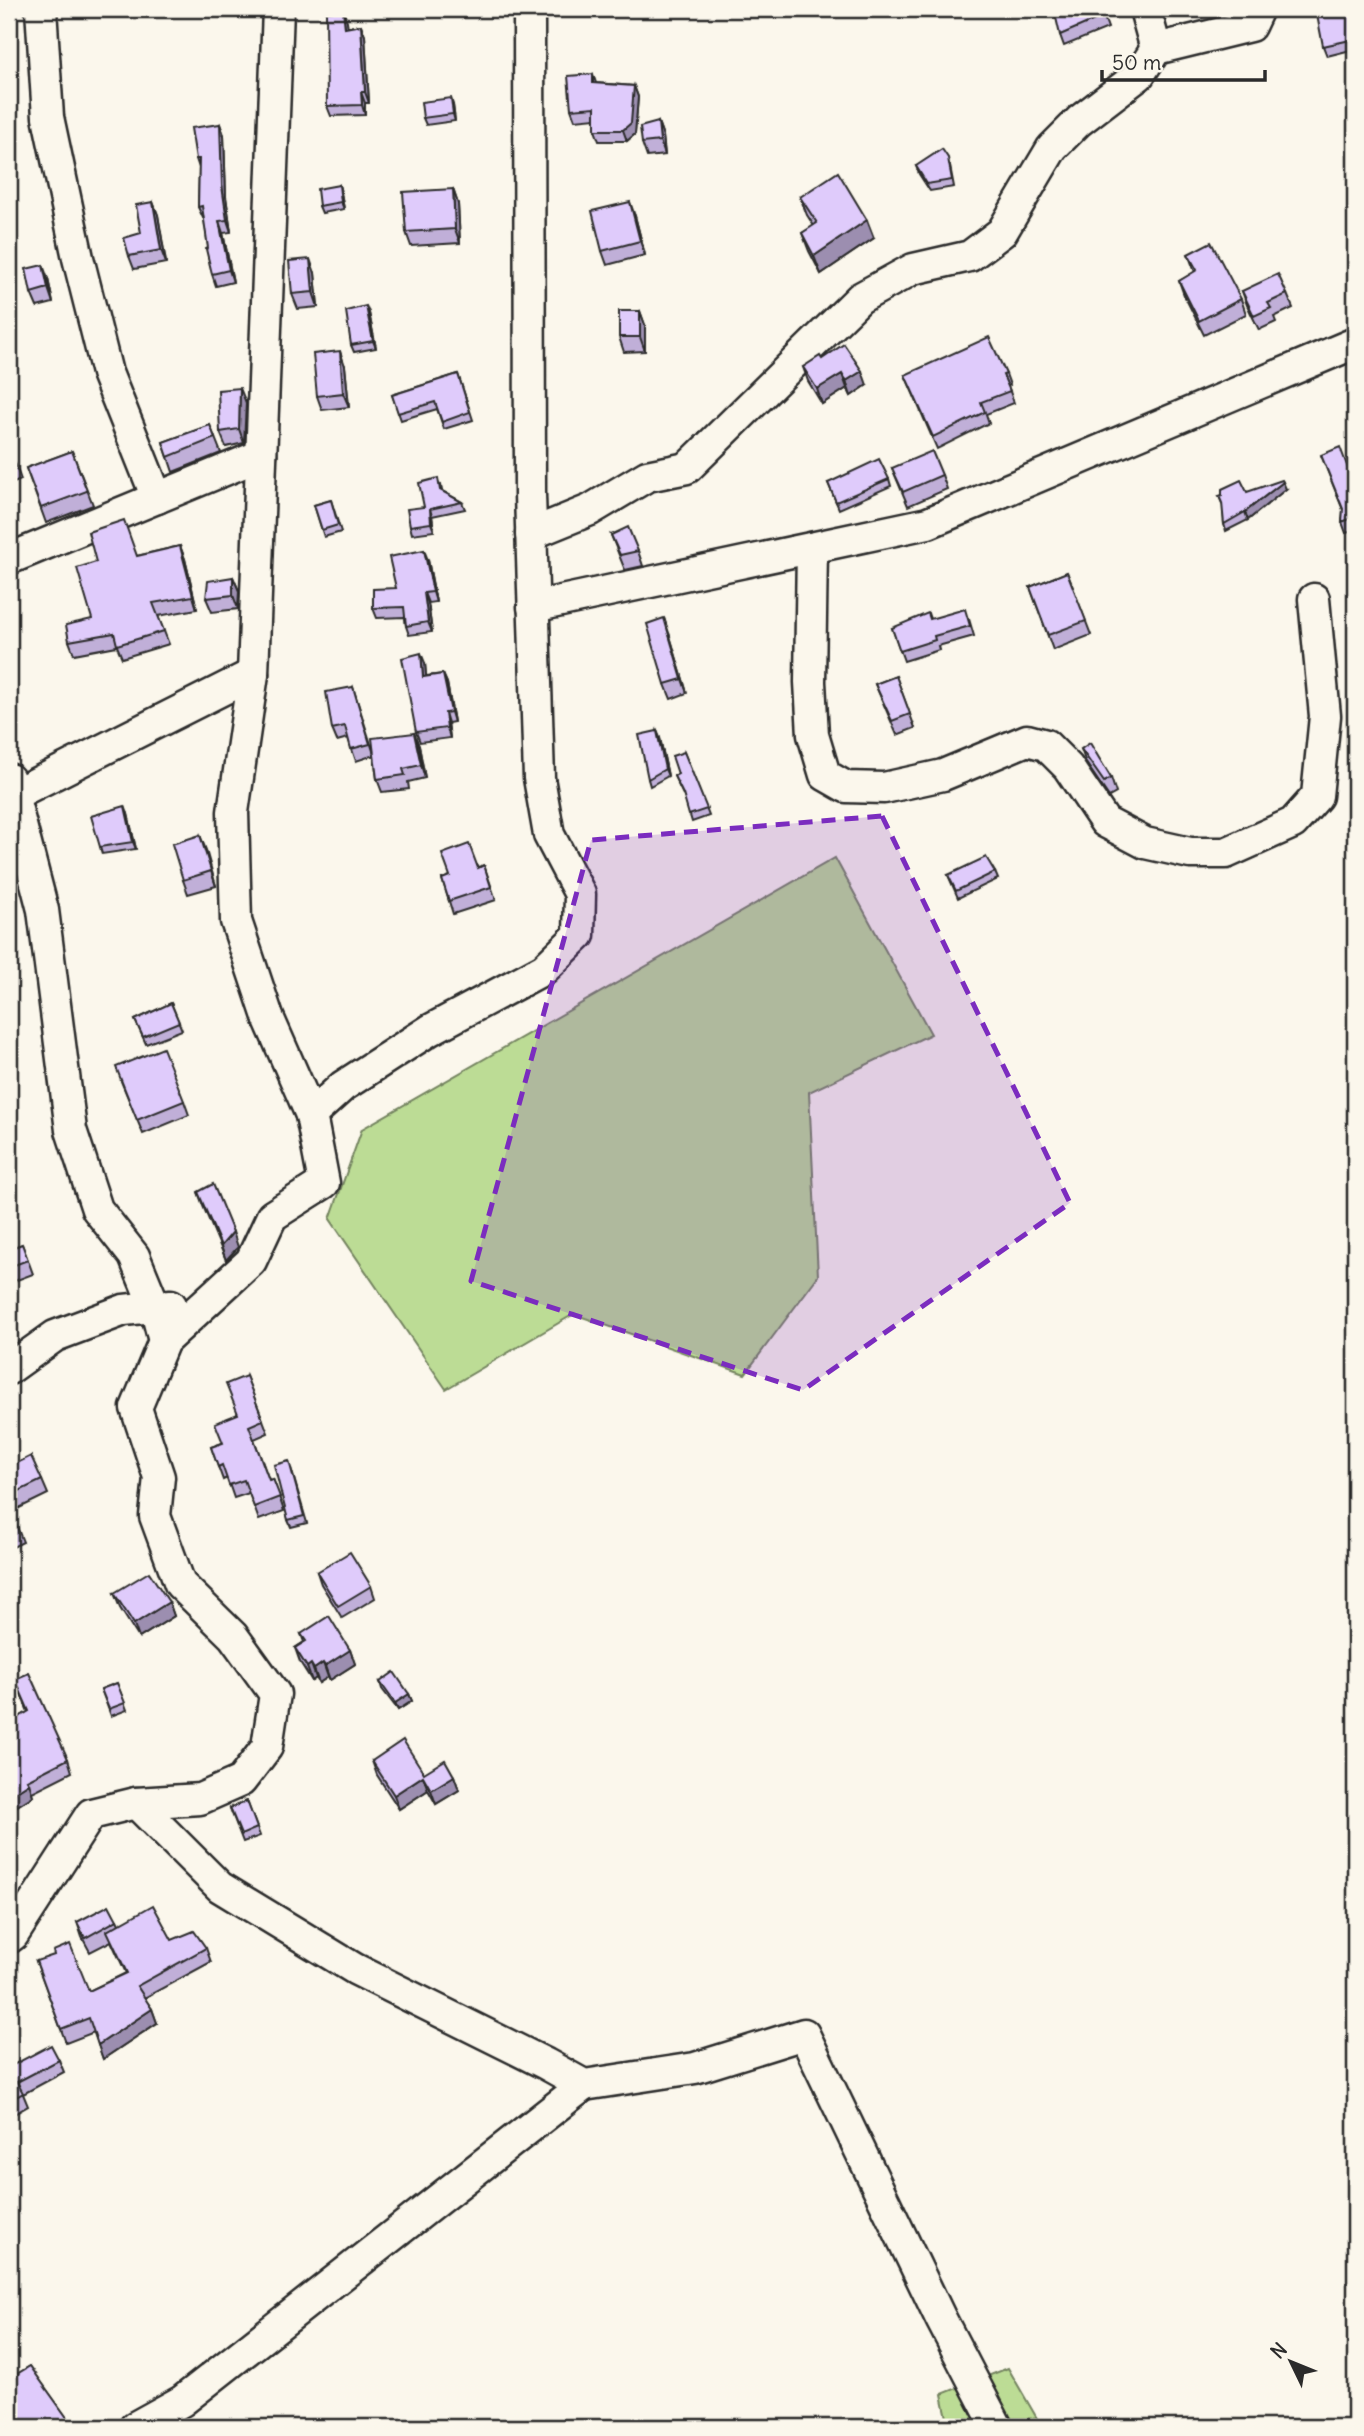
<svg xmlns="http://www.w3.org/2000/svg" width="1364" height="2436" font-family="Delius,sans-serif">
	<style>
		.green { fill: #bcdc95; stroke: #748460; stroke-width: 2 }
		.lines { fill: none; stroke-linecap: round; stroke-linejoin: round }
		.minor-casing { stroke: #2b2b2b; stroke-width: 35 }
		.minor { stroke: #fbf7ec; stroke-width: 30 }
		.wall { fill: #c0afd8; stroke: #2b2b2b; stroke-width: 2 }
		.shaded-wall { fill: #9c8eb0; stroke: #2b2b2b; stroke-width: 2 }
		.building { fill: #dfcbfb; stroke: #2b2b2b; stroke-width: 2 }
		.marked { fill: #7b2cbf; fill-opacity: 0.2; stroke: #7b2cbf; stroke-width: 5; stroke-dasharray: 14 9; stroke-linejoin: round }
	</style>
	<rect width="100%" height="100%" fill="#fbf7ec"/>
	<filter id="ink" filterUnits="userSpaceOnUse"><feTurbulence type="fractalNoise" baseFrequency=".0143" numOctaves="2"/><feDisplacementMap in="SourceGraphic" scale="14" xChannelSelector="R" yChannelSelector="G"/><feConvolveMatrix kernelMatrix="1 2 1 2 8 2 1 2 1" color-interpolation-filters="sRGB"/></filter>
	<g filter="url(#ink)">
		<g class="green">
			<polygon points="835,858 931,1034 809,1092 818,1276 745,1374 574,1314 446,1389 330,1219 362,1129"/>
			<polygon points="1008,2368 1042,2427 949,2427 942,2394"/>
		</g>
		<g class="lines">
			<g class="minor-casing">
				<g id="minor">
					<polyline points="41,9 48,117 78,258 107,373 157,498"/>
					<polyline points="278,9 253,674 233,812 236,921 268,1017 311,1115"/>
					<polyline points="1145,9 1156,49"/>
					<polyline points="531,534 590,510 647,476 687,468 860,298 913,269 970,256 1002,232 1052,148 1079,121 1139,75 1156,49 1250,26 1258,9"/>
					<polyline points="812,548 810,682 813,735 825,775 846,787 884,788 943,775 1027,740 1046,745 1068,767 1105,822 1145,843 1190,853 1226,853 1293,823 1317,796 1325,716 1314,599"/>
					<polyline points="9,559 261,455"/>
					<polyline points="533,607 928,523 1355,343"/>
					<polyline points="9,779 43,910 71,1130 97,1209 134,1256 155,1307 164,1341"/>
					<polyline points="9,797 253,674"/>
					<polyline points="9,1369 55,1336 124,1310 171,1305"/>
					<polyline points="136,1803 220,1887 355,1969 546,2064 584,2085 695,2068 804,2034 941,2319 997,2427"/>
					<polyline points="9,1938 13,1935 91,1814 136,1803 200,1799 241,1781 267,1747 275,1694 233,1636 180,1584 155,1516 159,1477 136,1408 164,1341 251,1261 272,1216 324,1183 311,1115 343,1086 430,1030 544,969 579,935 580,894 549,835 539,778 530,494 529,9"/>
					<polyline points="135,2427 182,2401 584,2085"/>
				</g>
			</g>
			<use href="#minor" class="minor"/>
		</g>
		<g class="wall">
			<polygon points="232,9 239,9 240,15 236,16"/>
			<polygon points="1101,9 1108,28 1064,46 1060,35"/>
			<polygon points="1354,9 1355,19 1355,49 1327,56 1323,46"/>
			<polygon points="347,21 347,27 361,25 365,36 369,103 365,103 365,115 331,116 327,106"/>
			<polygon points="593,74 596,83 634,86 638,97 635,134 627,141 599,141 595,130 595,118 575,120 571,109"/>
			<polygon points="453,105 455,121 426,125 423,118"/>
			<polygon points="658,122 663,136 665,155 647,157 642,143"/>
			<polygon points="220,124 224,135 226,197 231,232 223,233 233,282 216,286 212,274 204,218 203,218 198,207 199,168 196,159"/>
			<polygon points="916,166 950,166 954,187 930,191 919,174"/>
			<polygon points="339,185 341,193 344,209 322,213 319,206"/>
			<polygon points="453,189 458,204 460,243 411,246 406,232"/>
			<polygon points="800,197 874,238 821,274 809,251 802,233 814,226 807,215"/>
			<polygon points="153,202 158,215 166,263 134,269 129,256 141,233"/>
			<polygon points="635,216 645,255 607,265 602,251"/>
			<polygon points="1188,254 1241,299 1246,314 1204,335 1184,295 1179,281 1195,272"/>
			<polygon points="315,273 318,307 298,309 292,294"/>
			<polygon points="48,279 53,303 37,307 31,293"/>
			<polygon points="1242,291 1287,294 1293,308 1274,317 1276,322 1259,330 1247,305"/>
			<polygon points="640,311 645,325 645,351 624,352 619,337"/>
			<polygon points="369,313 376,348 354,352 351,345"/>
			<polygon points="822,359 867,385 851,396 847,388 822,404 808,381 803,367"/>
			<polygon points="345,366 349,407 322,410 317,396"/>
			<polygon points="458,374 473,420 444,429 437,409 401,420 392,395"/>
			<polygon points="1006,374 1010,385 1008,386 1014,403 986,414 989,423 937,449 905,375"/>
			<polygon points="246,403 244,443 226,447 220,432"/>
			<polygon points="210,425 221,453 173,472 163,442"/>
			<polygon points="9,447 21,480 9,485"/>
			<polygon points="72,451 93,505 46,523 26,468"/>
			<polygon points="1321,455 1355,487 1355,530 1346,533 1342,522 1343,510"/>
			<polygon points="892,468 942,475 947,489 908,506"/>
			<polygon points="889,479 891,486 839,509 828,483"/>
			<polygon points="441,485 442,491 462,502 465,509 432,516 434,531 412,534 410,526"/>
			<polygon points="1286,489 1248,520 1226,531 1224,524 1223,506 1219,496 1247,492"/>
			<polygon points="331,500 341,532 324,537 314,505"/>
			<polygon points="611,535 638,551 643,566 625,570"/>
			<polygon points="180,546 185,559 197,609 158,616 169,644 122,658 117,646 74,654 69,641 92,619 137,556"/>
			<polygon points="428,560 436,602 428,603 432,632 409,635 406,626 405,617 377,618 373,608"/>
			<polygon points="1067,572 1091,635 1053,650 1030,587"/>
			<polygon points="233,577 239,591 238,609 212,612 206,598"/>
			<polygon points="930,619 969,619 974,636 938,646 939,650 904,661 892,628"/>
			<polygon points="669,633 687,693 671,699 665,684"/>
			<polygon points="425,663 426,676 443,674 447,683 454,722 448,723 450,738 420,742 416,732"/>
			<polygon points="896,676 915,728 897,735 875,684"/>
			<polygon points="353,687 374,754 414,733 419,746 425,778 408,782 409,789 382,792 377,779 374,755 356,761 348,738 337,741 332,729"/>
			<polygon points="657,731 660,738 668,776 650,786 648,779"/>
			<polygon points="1081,749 1111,778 1116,793 1109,797 1086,763"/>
			<polygon points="684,752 709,816 692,822 685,799 674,776 678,774"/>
			<polygon points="128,814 136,849 102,854 100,847"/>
			<polygon points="200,835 216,886 188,894 183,880"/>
			<polygon points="484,865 496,900 453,914 442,879"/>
			<polygon points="995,872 998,879 958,898 948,875"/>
			<polygon points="171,1003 182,1030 146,1044 135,1020"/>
			<polygon points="121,1081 184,1101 189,1115 143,1134"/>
			<polygon points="198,1192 238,1247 226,1260 203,1206"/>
			<polygon points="22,1244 33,1274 9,1283 9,1249"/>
			<polygon points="246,1376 268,1433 254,1439 269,1480 273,1479 284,1511 259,1520 249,1493 234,1498 227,1478 223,1480 211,1447 222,1443 237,1414"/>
			<polygon points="9,1467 42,1480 48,1494 9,1513 17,1527 23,1542 9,1549"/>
			<polygon points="291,1468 307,1523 291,1527 288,1520"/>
			<polygon points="317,1572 371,1586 375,1598 342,1618 321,1584"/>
			<polygon points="114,1593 169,1602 174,1616 139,1638 120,1608"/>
			<polygon points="301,1634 350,1650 355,1664 330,1680 328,1677 319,1683 316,1678 312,1681 300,1662 295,1648 304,1642"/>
			<polygon points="15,1679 68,1759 72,1772 32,1792 33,1796 9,1811 9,1723 28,1712"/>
			<polygon points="380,1682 409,1694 412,1701 398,1710 382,1689"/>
			<polygon points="117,1683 127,1710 111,1716 101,1689"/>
			<polygon points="372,1761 424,1773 454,1776 459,1790 436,1804 428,1790 399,1809 377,1775"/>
			<polygon points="247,1801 260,1836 243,1842 230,1808"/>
			<polygon points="117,1920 119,1924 172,1940 206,1948 211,1962 144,1998 152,2009 157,2023 103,2059 94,2032 66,2043 36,1961 89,1991 126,1973 111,1941 90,1952 82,1937 77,1922"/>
			<polygon points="59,2060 64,2072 23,2094 28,2106 9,2117 9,2067"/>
			<polygon points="30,2366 73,2427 14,2427 9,2421 9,2371 10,2374 17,2374"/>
		</g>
		<g class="shaded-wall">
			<polygon points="1352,9 1354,9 1355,29 1353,24"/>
			<polygon points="343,10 347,21 349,38 345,28"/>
			<polygon points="361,25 365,36 369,103 365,92"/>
			<polygon points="634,86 638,97 635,134 627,141 623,130"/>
			<polygon points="361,92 365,103 365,115 362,105"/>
			<polygon points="451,98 453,105 455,121 453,114"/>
			<polygon points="658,122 663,136 665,155 660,141"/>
			<polygon points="220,124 224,135 226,197 231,232 227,220 222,186"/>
			<polygon points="339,185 341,193 344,209 341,202"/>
			<polygon points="453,189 458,204 460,243 455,229"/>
			<polygon points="153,202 158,215 166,263 161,250"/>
			<polygon points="630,202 635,216 645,255 640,241"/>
			<polygon points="867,220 874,238 821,274 814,256"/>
			<polygon points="219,221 223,233 233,282 229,270"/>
			<polygon points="310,259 315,273 318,307 313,292"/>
			<polygon points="43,265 48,279 53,303 48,288"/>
			<polygon points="366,306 369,313 376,348 373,341"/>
			<polygon points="640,311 645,325 645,351 640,337"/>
			<polygon points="340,351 345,366 349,407 343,393"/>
			<polygon points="862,371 867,385 851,396 846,381"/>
			<polygon points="842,374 847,388 822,404 817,389"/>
			<polygon points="240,388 246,403 244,443 239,429"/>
			<polygon points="1283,482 1286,489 1248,520 1245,512"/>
			<polygon points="430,509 432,516 434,531 431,523"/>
			<polygon points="180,546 185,559 197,609 193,596"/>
			<polygon points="424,550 428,560 436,602 433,592"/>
			<polygon points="233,577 239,591 238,609 233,595"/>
			<polygon points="424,593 428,603 432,632 428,622"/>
			<polygon points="664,618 669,633 687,693 682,679"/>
			<polygon points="421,653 425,663 427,687 423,677"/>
			<polygon points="443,674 447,683 454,722 451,712"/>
			<polygon points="445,713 448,723 450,738 447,728"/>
			<polygon points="657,731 660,738 668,776 665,769"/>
			<polygon points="414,733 419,746 425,778 421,765"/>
			<polygon points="125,806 128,814 136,849 133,842"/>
			<polygon points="200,835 206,850 216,886 211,871"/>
			<polygon points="233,1232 238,1247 226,1260 221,1246"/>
			<polygon points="169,1602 174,1616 139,1638 134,1624"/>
			<polygon points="350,1650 355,1664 330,1680 325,1666"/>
			<polygon points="323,1663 328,1677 319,1683 314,1669"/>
			<polygon points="311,1664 316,1678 312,1681 307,1667"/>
			<polygon points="409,1694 412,1701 398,1710 395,1703"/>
			<polygon points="423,1776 428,1790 399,1809 394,1795"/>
			<polygon points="454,1776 459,1790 436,1804 431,1790"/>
			<polygon points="29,1783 33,1796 9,1811 9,1796"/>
			<polygon points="152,2009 157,2023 103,2059 98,2045"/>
		</g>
		<g class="building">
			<polygon points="1054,9 1101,9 1104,16 1060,35"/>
			<polygon points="1323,9 1352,9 1353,24 1355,24 1355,43 1355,39 1323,46 1317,15 1323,14"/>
			<polygon points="343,10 345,28 361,25 365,92 361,92 362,105 327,106 326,12"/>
			<polygon points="593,74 593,83 634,86 631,123 623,130 595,130 595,107 571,109 568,76"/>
			<polygon points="451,98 453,114 423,118 421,102"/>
			<polygon points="658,122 660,141 642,143 640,127"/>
			<polygon points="220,124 222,186 227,220 219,221 229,270 212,274 206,249 208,248 202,206 198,207 199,159 196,159 191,128"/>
			<polygon points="942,149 948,158 952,180 927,184 916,166"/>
			<polygon points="838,172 867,220 814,256 802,233 817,223 800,197"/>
			<polygon points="339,185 341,202 319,206 317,189"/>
			<polygon points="453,189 455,229 406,232 403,192"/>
			<polygon points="153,202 161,250 129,256 124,238 141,233 136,205"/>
			<polygon points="630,202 640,241 602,251 592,211"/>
			<polygon points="1211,242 1241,299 1199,321 1179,281 1197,270 1188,254"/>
			<polygon points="310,259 313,292 292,294 289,261"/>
			<polygon points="43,265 48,288 31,293 26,269"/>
			<polygon points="1278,274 1287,294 1268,303 1271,308 1254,316 1242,291"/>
			<polygon points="366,306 373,341 351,345 346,311"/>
			<rect x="619" y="311" width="21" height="26"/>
			<polygon points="989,337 1006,374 1003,375 1010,391 981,402 985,412 933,437 905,375"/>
			<polygon points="844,344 862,371 846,381 842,374 817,389 803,367 820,356 822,359"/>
			<polygon points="340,351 343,393 317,396 313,354"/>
			<polygon points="458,374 470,412 442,422 435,402 398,413 392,395"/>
			<polygon points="240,388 239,429 220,432 218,390"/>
			<polygon points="210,425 215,438 168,457 163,442"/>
			<polygon points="9,447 16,466 9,468"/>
			<polygon points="1340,447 1355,487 1355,517 1342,522 1343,509 1321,455"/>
			<polygon points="72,451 87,491 41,508 26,468"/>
			<polygon points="932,451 942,475 903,492 892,468"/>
			<polygon points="879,459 889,479 836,502 828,483"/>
			<polygon points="438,478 440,490 462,502 430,509 431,523 410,526 407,509 424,507 419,483"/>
			<polygon points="1241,480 1247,492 1282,480 1283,482 1245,512 1224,524 1222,503 1219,496 1222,495 1222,489"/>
			<polygon points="331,500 338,525 322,530 314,505"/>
			<polygon points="124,520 137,556 180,546 193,596 153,603 164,631 117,645 114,633 69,641 66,625 92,619 77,568 96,562 88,532"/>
			<polygon points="628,527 638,551 620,555 611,535"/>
			<polygon points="424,550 433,592 424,593 428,622 406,626 404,607 373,608 373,589 396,588 389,557"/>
			<polygon points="1067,572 1086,621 1048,635 1030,587"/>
			<polygon points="233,577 233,595 206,598 208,581"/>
			<polygon points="965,609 970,626 934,636 935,640 900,651 892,628 928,613 930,619"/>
			<polygon points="664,618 682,679 665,684 647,624"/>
			<polygon points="421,653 423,677 443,674 451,712 445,713 447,728 416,732 402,658"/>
			<polygon points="896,676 910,714 892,721 875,684"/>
			<polygon points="353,687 370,744 351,749 345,726 332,729 326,692"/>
			<polygon points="657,731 665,769 648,779 639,735"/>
			<polygon points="414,733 421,765 403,769 405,775 377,779 372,738"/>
			<polygon points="1090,743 1111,778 1104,782 1081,749"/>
			<polygon points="684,752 707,809 689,815 683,794 674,776 678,774 672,756"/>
			<polygon points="125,806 133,842 100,847 91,816"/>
			<polygon points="200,835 211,871 183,880 172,844"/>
			<polygon points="469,844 478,868 484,865 491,887 449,901 442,879 450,876 442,854"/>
			<polygon points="986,857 995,872 956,891 948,875"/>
			<polygon points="171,1003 179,1022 143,1037 135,1020"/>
			<polygon points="163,1048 184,1101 137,1120 116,1067"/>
			<polygon points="213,1184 233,1232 221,1246 198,1192"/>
			<polygon points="22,1244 28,1260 9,1267 9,1249"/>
			<polygon points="246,1376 263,1420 249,1426 269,1480 273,1479 280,1497 254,1507 244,1480 229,1485 222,1465 218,1467 211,1447 223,1443 215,1423 238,1414 226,1384"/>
			<polygon points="31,1456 42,1480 9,1496 9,1467"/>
			<polygon points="289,1461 304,1516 288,1520 274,1465"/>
			<polygon points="9,1512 17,1527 9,1532"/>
			<polygon points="350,1552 371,1586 338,1606 317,1572"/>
			<polygon points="149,1572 169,1602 134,1624 114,1593"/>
			<polygon points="329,1616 350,1650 325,1666 323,1663 314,1669 311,1664 307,1667 295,1648 306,1641 301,1634"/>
			<polygon points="394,1672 409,1694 395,1703 380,1682"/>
			<polygon points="29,1673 68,1759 27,1780 29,1783 9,1796 9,1723 29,1711 15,1679"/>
			<polygon points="117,1683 125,1703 109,1709 101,1689"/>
			<polygon points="403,1740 424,1773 445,1760 454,1776 431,1790 423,1776 394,1795 372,1761"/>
			<polygon points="247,1801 257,1828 241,1835 230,1808"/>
			<polygon points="109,1905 117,1920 85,1938 77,1922"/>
			<polygon points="153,1905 172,1940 194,1931 206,1948 137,1986 152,2009 98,2045 89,2018 61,2029 36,1961 54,1955 53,1951 70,1944 89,1991 127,1973 107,1931"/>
			<polygon points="51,2045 59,2060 17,2082 23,2093 9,2101 9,2067"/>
			<polygon points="30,2366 73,2426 71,2427 31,2427 29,2424 25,2427 18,2427 9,2414 9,2371 10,2374 15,2371 17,2374"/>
		</g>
	</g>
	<path class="marked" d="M882 816 1070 1203 803 1390 471 1281 591 840Z"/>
	<rect width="1364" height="2436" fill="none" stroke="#fbf7ec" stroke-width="35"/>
	<rect x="18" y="18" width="1329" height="2401" fill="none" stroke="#2b2b2b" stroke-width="2.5" filter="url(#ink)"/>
	<g transform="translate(1291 2362) rotate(313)" stroke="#fbf7ec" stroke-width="5" paint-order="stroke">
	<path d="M0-5L12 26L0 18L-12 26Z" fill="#2b2b2b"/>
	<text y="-10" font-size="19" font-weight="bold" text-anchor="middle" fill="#2b2b2b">N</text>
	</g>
	<path d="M1102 70v10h163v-10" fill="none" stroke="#2b2b2b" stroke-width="3.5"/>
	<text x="1112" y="70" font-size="21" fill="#2b2b2b" stroke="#fbf7ec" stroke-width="5" paint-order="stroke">50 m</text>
</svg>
